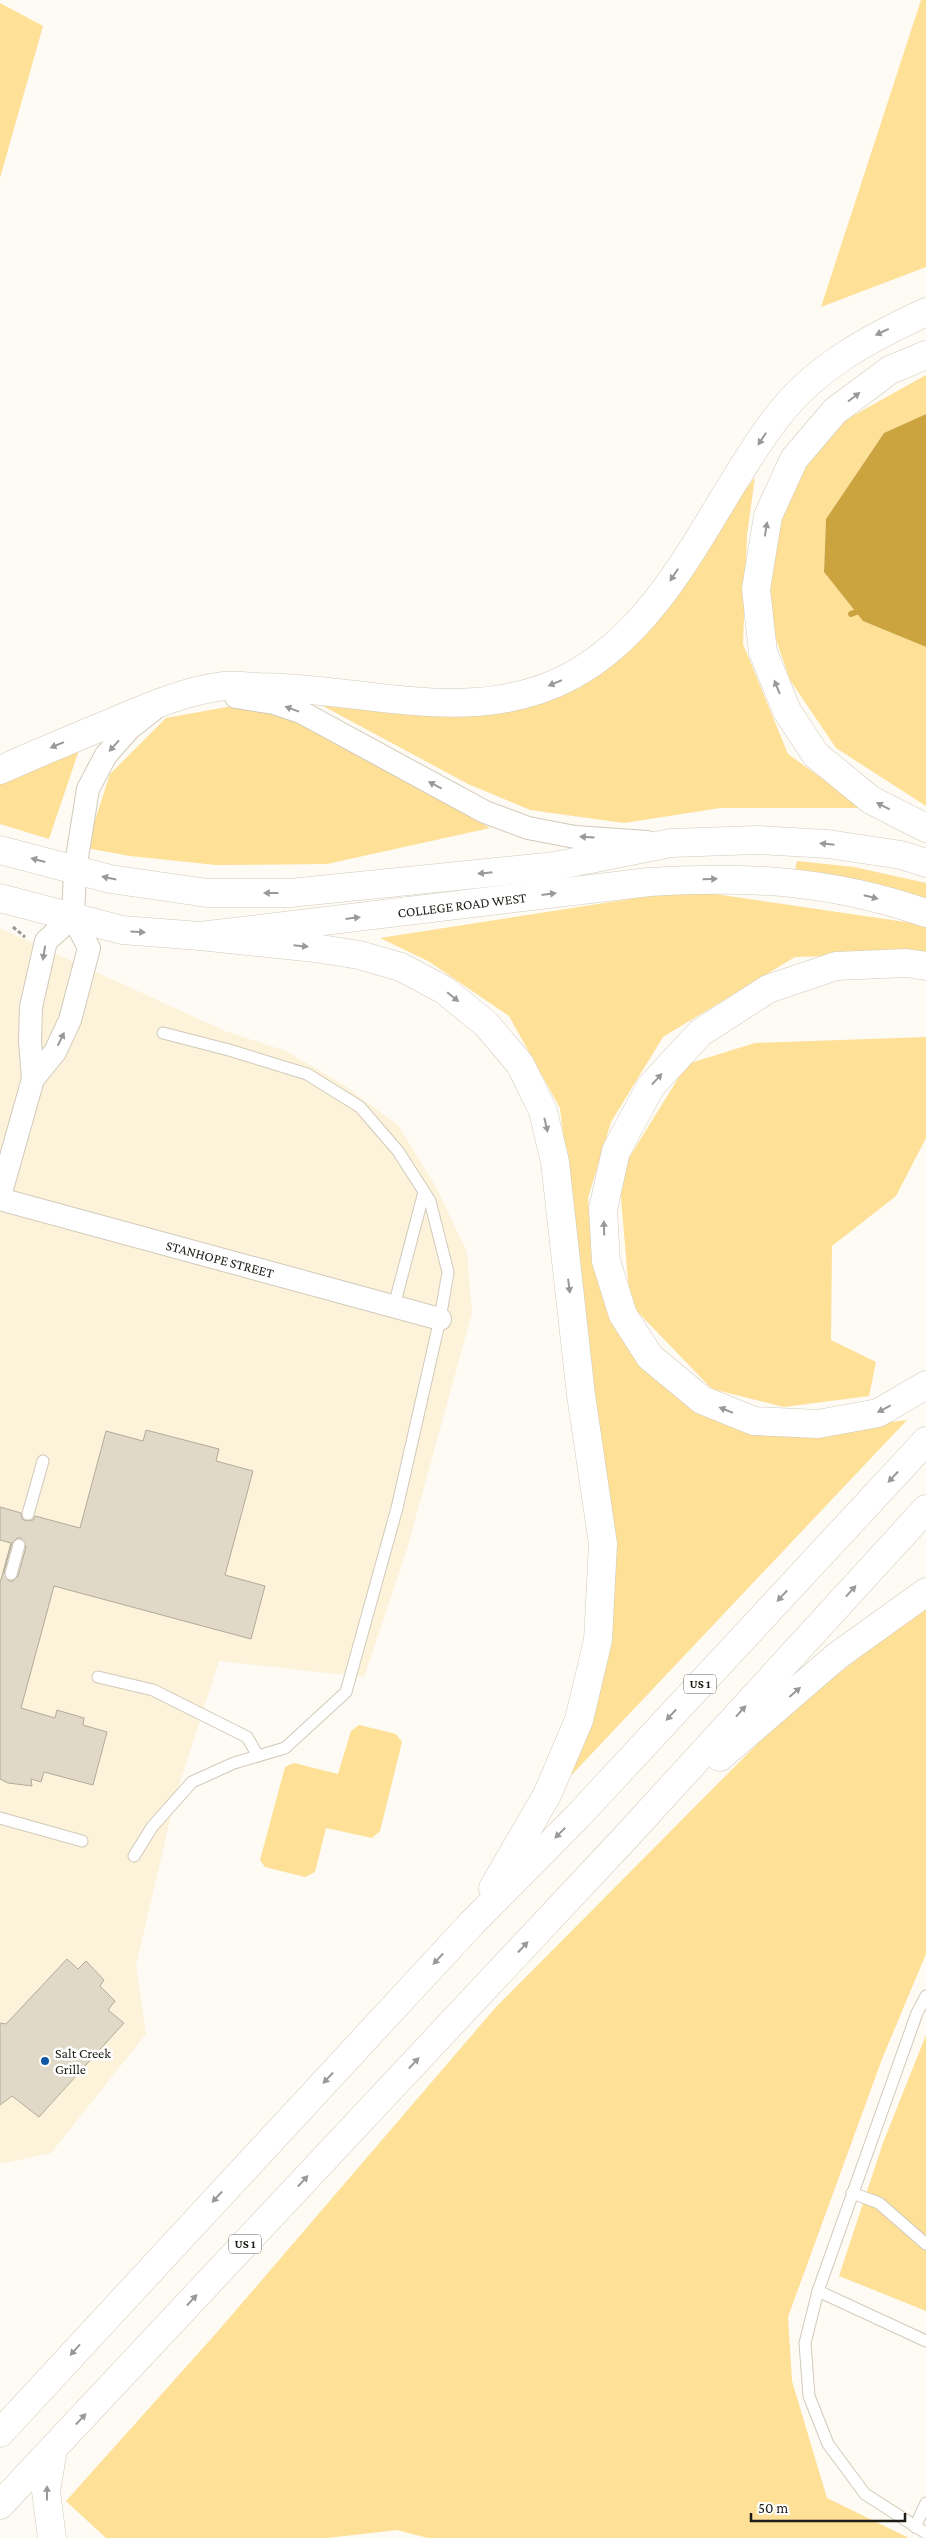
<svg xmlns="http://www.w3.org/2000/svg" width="926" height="2538" font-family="'Crimson Pro',serif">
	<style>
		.built { fill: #fdf2da }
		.green { fill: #fee097 }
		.water { fill: #cba43f }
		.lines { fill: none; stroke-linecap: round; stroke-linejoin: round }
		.stream { stroke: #cba43f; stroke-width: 6 }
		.building { fill: #e0d9c8; stroke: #b2ab9b; fill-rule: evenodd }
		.service-casing { stroke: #d1caba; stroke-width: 13 }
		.minor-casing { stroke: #d1caba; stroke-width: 24 }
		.tertiary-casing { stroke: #d1caba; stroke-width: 29 }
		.trunk-casing { stroke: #d1caba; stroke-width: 29 }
		.path { stroke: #9b9892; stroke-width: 3; stroke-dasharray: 4 2.5; stroke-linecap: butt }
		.service { stroke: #fff; stroke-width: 11 }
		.minor { stroke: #fff; stroke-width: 22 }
		.tertiary { stroke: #fff; stroke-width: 28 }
		.trunk { stroke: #fff; stroke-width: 28 }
		.oneway { fill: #9a9997 }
		.poi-dot { fill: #1256a5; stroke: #fff; stroke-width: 2 }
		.labels { text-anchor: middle; stroke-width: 5; stroke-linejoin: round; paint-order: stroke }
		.shield { fill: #fff; stroke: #62615d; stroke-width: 1 }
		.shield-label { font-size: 12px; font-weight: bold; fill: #1f1d17 }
		.street-label { font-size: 14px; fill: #1f1d17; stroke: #fff }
		.poi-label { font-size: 14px; fill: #1f1d17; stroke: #fff; text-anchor: start }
	</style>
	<rect width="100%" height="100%" fill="#fefbf4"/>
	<polygon class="built" points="0,928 225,1031 286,1051 342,1084 398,1125 436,1187 467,1252 472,1313 407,1549 364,1677 219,1661 176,1795 136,1965 146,2034 51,2153 0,2164"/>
	<g class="green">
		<polygon points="921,0 926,0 926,267 821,307"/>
		<polygon points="0,3 43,26 0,178"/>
		<polygon points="926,375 926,414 884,433 826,519 824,572 863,621 926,647 926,806 836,748 790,680 770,622 771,534 824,432"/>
		<polygon points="755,477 747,535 743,644 788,754 863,808 720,808 624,823 530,810 468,784 310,699 467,714 580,688 672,591"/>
		<polygon points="238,705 301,722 490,828 327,864 216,865 130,856 86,848 110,774 166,718"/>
		<polygon points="80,747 49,839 0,824 0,776"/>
		<polygon points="797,861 854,867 926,883 926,899 851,879 795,870"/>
		<polygon points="688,890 926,925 926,953 795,957 663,1037 611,1122 588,1198 593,1262 616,1331 673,1391 784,1436 907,1420 564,1783 608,1656 579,1271 560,1108 509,1016 428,961 380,938"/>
		<polygon points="926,1037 926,1138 896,1196 832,1246 831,1340 876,1362 869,1396 784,1407 712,1389 630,1304 619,1174 687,1064 755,1043"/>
		<polygon points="926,1605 926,1954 882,2059 788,2317 792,2381 827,2498 909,2538 428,2538 397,2530 327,2538 106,2538 66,2501 219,2330 496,2007 786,1715"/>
		<polygon points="359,1725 396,1734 402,1742 380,1831 372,1838 326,1828 315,1872 305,1877 265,1867 260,1860 285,1767 294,1763 338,1774 351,1731"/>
		<polygon points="926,2035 926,2311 839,2276 883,2143"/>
	</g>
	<polygon class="water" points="926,414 926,647 863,621 824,572 826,519 884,433"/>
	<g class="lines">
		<polyline class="stream" points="851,614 864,609"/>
	</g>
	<g class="building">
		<path d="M146 1430 219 1449 216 1461 253 1471 225 1575 265 1586 251 1639 54 1586 21 1708 55 1718 57 1710 84 1718 83 1725 107 1732 93 1785 44 1772 41 1782 31 1779 32 1786 8 1783 0 1779V1583L11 1543 0 1540V1507L21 1513 22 1519 26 1521 33 1520 35 1516 80 1528 106 1431 143 1441ZM21 1538 26 1547 18 1576 13 1581H9L4 1572 12 1543 17 1538Z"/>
		<polygon points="67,1959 78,1969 86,1961 104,1980 100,1986 115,2001 108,2010 124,2023 39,2117 12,2096 0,2105 0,2023 6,2024"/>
	</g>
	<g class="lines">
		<g class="service-casing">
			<g id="service">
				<polyline points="394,1306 424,1192"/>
				<polyline points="28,1514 43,1461"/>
				<polyline points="11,1574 19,1545"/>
				<polyline points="98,1677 153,1690 247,1737 258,1756"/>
				<polyline points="0,1818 82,1841"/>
				<polyline points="134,1856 152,1827 192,1782 234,1763 285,1748 346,1692 397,1508 440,1319 448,1272 430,1201 398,1151 360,1107 307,1074 229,1050 163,1033"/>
				<polyline points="926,1996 917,2013 818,2291 805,2343 809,2396 828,2444 865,2494 926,2533"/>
				<polyline points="852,2193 879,2203 926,2244"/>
				<polyline points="818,2291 926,2341"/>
				<polyline points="915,2527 926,2503"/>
			</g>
		</g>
		<g class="minor-casing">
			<g id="minor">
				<polyline points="236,697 274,703 301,712 485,812 528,828 575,837 647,842"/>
				<polyline points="33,1079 55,1052 70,1020 89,948 73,917 75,870 88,789 106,755 130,728 153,710"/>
				<polyline points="0,1196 33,1079 30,1041 31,1007 46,941 73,917"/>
				<polyline points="0,1199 440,1319"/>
			</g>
		</g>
		<g class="tertiary-casing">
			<g id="tertiary">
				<polyline points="0,850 110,879 207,893 290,893 555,866 671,843 758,840 828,844 901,855 926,863"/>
				<path d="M0 898 122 930 200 936 649 882C751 876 829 880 926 913"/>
			</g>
		</g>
		<g class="trunk-casing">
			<g id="trunk">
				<polyline points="926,355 890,370 835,411 794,459 768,516 756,589 763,652 787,711 816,755 871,800 926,828"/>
				<path d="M0 770C36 754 72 739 108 724 146 708 183 691 224 686 235 685 247 686 258 687 363 687 472 729 571 676 669 623 710 506 774 421 813 368 868 339 926 312"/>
				<polyline points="200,936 315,948 359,955 401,967 444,990 486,1024 520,1064 543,1111 555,1162 581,1395 603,1544 598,1640 579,1720 547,1795 493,1888"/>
				<polyline points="926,966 906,963 836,966 768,989 700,1033 651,1086 616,1151 603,1209 606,1261 623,1315 650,1357 702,1400 754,1421 818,1424 878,1413 926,1385"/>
				<polyline points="720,1757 837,1656 926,1592"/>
				<polyline points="0,2433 472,1923 578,1816 926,1441"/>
				<polyline points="0,2505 626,1837 926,1509"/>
				<polyline points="52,2538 46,2491 53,2449"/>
			</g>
		</g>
		<polyline class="path" points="13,927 25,937"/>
		<use href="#service" class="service"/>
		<use href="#minor" class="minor"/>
		<use href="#tertiary" class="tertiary"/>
		<use href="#trunk" class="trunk"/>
	</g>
	<defs><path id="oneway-solid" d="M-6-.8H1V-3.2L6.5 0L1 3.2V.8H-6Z" transform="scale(1.25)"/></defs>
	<g class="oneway">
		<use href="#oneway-solid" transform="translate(882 332) rotate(155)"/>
		<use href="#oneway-solid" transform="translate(854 397) rotate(-37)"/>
		<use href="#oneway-solid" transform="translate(762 439) rotate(123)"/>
		<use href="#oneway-solid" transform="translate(766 529) rotate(-81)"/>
		<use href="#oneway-solid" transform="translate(674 575) rotate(123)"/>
		<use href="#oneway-solid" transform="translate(555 683) rotate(157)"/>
		<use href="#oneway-solid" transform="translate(777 687) rotate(-112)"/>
		<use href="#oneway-solid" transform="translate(292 709) rotate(-160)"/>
		<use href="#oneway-solid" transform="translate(57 745) rotate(157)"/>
		<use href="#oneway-solid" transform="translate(114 746) rotate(132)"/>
		<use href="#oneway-solid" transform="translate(435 785) rotate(-152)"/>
		<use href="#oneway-solid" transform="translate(883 806) rotate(-153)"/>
		<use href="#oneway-solid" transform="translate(587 837) rotate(-176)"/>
		<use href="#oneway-solid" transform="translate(827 844) rotate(-174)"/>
		<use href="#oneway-solid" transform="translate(38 860) rotate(-165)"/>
		<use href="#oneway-solid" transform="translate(485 873) rotate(174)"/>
		<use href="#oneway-solid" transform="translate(109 878) rotate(-168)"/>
		<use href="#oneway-solid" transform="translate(710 879) rotate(-2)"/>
		<use href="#oneway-solid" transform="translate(271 893) rotate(-180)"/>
		<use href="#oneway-solid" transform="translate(549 894) rotate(-7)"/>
		<use href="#oneway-solid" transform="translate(871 897) rotate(14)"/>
		<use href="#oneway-solid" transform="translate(353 918) rotate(-7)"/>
		<use href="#oneway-solid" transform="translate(138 932) rotate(4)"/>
		<use href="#oneway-solid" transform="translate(301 946) rotate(6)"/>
		<use href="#oneway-solid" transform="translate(44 953) rotate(99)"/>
		<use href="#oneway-solid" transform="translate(453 997) rotate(39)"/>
		<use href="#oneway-solid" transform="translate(61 1039) rotate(-64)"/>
		<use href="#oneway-solid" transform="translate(657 1079) rotate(-47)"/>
		<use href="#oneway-solid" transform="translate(546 1125) rotate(77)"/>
		<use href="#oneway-solid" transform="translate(604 1228) rotate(-92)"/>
		<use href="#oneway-solid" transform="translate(569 1286) rotate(83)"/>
		<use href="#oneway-solid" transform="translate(884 1409) rotate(152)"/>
		<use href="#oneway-solid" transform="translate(726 1410) rotate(-158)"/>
		<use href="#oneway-solid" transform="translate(893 1477) rotate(133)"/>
		<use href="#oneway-solid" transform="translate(851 1591) rotate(-48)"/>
		<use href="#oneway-solid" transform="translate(782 1596) rotate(133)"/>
		<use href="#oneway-solid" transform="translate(795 1692) rotate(-41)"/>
		<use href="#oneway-solid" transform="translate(741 1711) rotate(-48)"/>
		<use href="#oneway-solid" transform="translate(671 1715) rotate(133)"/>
		<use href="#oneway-solid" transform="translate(560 1833) rotate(135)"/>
		<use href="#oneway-solid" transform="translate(523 1947) rotate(-47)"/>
		<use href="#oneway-solid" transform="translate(438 1959) rotate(133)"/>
		<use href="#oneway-solid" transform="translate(414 2063) rotate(-47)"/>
		<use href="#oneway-solid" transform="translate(328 2078) rotate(133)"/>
		<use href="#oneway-solid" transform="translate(303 2181) rotate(-47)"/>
		<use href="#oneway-solid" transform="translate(217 2197) rotate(133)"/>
		<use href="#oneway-solid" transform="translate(192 2300) rotate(-47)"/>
		<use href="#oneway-solid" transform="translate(75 2350) rotate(132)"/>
		<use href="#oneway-solid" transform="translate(81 2419) rotate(-47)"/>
		<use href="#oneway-solid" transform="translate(47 2493) rotate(-90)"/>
	</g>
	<circle class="poi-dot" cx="45" cy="2061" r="5"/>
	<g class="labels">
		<g class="shield">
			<rect x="684" y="1674.5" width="32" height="19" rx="4"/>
			<rect x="229" y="2234.5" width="32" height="19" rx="4"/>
		</g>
		<g class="shield-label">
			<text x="700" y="1688">US 1</text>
			<text x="245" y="2248">US 1</text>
		</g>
		<g class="street-label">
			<text transform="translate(462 905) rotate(-7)" y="5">COLLEGE ROAD WEST</text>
			<text transform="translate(220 1259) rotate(15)" y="5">STANHOPE STREET</text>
		</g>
		<g class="poi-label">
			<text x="55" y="2058">Salt Creek<tspan x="55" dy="16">Grille</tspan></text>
		</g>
	</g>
	<path d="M751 2513v8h154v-8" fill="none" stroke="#1f1d17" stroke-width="2.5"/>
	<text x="758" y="2513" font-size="15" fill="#1f1d17" stroke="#ffffff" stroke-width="4" paint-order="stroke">50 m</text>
</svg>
